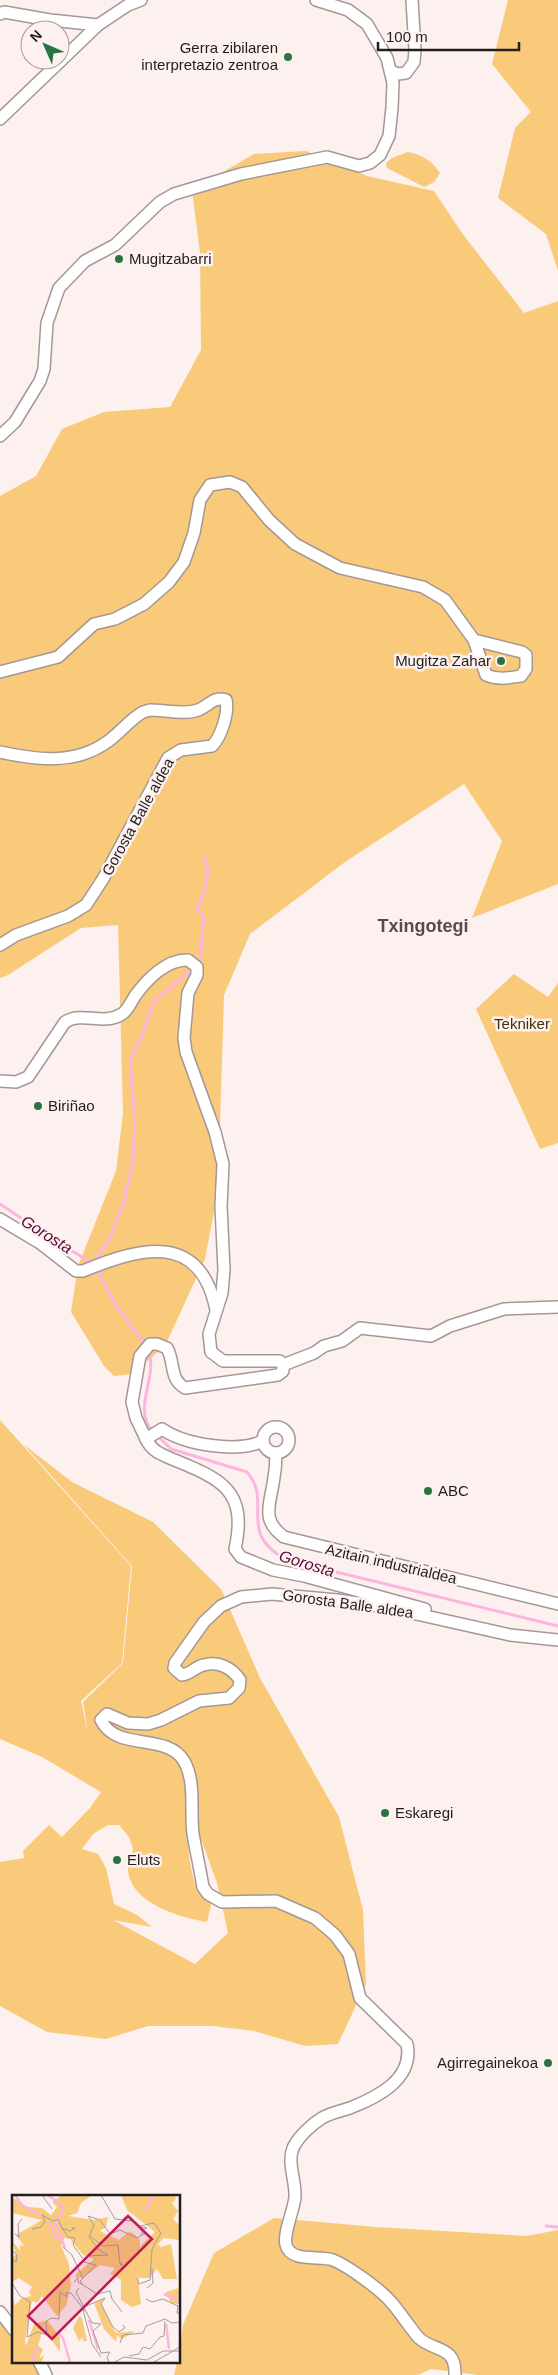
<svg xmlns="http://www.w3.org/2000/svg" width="558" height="2375" font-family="Arial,sans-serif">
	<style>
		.green { fill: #f8ca7a; fill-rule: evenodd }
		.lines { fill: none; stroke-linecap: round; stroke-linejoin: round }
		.stream { stroke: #fdb5de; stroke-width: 3 }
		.minor-casing { stroke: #a59794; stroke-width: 14 }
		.minor { stroke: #fff; stroke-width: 11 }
		.poi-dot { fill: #297443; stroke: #fdf1ef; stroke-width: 2 }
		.labels { text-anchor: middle; stroke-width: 5; stroke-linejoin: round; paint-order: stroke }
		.poi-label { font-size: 15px; fill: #231e1d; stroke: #fdf1ef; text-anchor: start }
		.street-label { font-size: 15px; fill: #231e1d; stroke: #fdf1ef }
		.park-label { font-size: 15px; fill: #442f07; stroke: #fdf1ef }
		.water-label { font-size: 16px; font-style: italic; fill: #56073f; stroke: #fdf1ef }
		.quarter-label { font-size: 18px; font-weight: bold; fill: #584c4a; stroke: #fdf1ef }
		.inset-river { fill: none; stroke: #fdb5de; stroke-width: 2.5 }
		.inset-road { fill: none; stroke: #a69d9b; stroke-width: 1 }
		.view { fill: #c2185b; fill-opacity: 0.15; stroke: #c2185b; stroke-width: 2.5 }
		.inset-edge { fill: none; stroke: #231e1d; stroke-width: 2.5 }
	</style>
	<rect width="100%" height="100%" fill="#fdf1ef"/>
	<g class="green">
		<polygon points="508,0 558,0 558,271 546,234 498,198 515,128 531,112 492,64"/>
		<polygon points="306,151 367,176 434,191 462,233 524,313 558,301 558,884 472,918 502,841 464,784 345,862 250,934 224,995 218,1191 205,1259 165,1346 132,1374 114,1376 104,1366 71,1312 78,1266 116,1171 123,1113 118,925 81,928 8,975 0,978 0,496 36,476 62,429 104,412 170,407 201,350 200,253 192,190 254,154"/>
		<path d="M408 152C423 155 432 161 440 173L434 182 424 187 387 168 386 163 392 158Z"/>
		<polygon points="514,974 548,997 558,983 558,1143 540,1149 476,1009"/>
		<path d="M0 1420 131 1566 122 1663 81 1701 88 1733 83 1702 123 1663 132 1566 23 1444 72 1482 153 1522 221 1589 260 1678 339 1817 363 1910 366 1984 338 2044 305 2046 254 2031 213 2026H148L106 2039 47 2032 0 2006V1862L24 1858 23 1851 49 1825 62 1837 90 1808 101 1792 42 1757 0 1739ZM108 1825H119L129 1837 133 1849C132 1853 128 1859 128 1863 124 1902 179 1917 207 1922L212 1901C191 1898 189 1853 187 1837L201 1839 217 1883 228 1933 195 1964 113 1920 152 1927 137 1915 114 1904 106 1868 98 1854 82 1849 93 1834Z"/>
		<polygon points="274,2218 376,2227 527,2236 558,2230 558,2375 478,2375 431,2369 418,2375 174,2375 177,2361 179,2361 183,2325 214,2253"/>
		<polygon points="0,2316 14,2333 14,2361 36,2361 42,2375 0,2375"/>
	</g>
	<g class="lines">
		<g class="stream">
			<path d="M200 960 204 917 197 909C204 892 212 874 205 857"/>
			<polyline points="0,1204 63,1246 93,1263 110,1238 123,1205 133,1161 135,1121 130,1061 142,1037 154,1001 189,972"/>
			<polyline points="97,1270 114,1302 145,1345"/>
			<path d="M148 1350C159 1376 132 1407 152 1431"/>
			<path d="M157 1435 171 1449 247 1472C274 1503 235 1532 287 1560L558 1626"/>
			<polyline points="546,2226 558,2227"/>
		</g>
		<g class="minor-casing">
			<g id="minor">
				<polyline points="0,14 4,12 50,20 98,25"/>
				<polyline points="391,71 398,74 406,73 414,62 415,50 412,0"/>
				<polyline points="0,119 98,25 128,5 141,0"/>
				<polyline points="0,436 15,422 40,381 44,369 47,323 59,288 85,261 115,245 160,202 174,194 241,174 327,157 359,166 370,163 380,155 389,136 392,108 393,83 387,58 367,24 348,10 316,0"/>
				<path d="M0 672 58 657 94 624 115 619 144 604 169 582 184 562 194 533 200 500 210 485 230 482 242 487 269 520 295 544 340 568 423 587 445 600 474 640 486 675C498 680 509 678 521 676L526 669V655L522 652 474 640"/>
				<path d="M0 752C37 760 75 765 107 742 120 733 129 720 143 712L150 710C164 710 185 715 198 710 209 706 213 696 226 700 229 713 221 737 212 746L181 750 168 758 103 879 86 905 68 916 16 935 0 945"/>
				<path d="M0 1081 16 1082 28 1077 65 1022C83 1011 103 1026 122 1014 128 1010 131 1002 135 996 147 979 167 959 188 960L197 967V975L188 993 184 1038 186 1052 215 1132 223 1164 221 1206 224 1270 222 1293 209 1334 211 1352 223 1361H280L283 1365V1371L278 1375 271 1376 185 1388C169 1379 175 1362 167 1348L157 1344H150L140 1356 132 1402 136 1418 146 1439 162 1429C185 1445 238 1453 263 1441"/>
				<path d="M0 1219 40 1243 76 1271H83C139 1248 200 1230 216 1310"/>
				<polyline points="283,1365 314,1353 324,1346 342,1341 360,1328 431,1336 450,1326 504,1309 558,1307"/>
				<circle cx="276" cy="1440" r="13"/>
				<path d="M146 1439C152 1451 160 1454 172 1459 221 1479 248 1490 235 1549L241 1557 273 1570 304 1576 425 1609"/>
				<path d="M276 1453C276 1464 275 1474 273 1484 269 1507 262 1521 284 1537L558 1604"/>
				<polyline points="0,2312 14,2330"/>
				<polyline points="39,2361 46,2375"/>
				<path d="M455 2375C456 2345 434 2352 419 2338 409 2327 401 2313 391 2302 381 2290 348 2266 333 2260 320 2255 291 2263 286 2245 283 2233 294 2210 295 2197 296 2181 287 2163 293 2148 298 2137 312 2124 322 2118 330 2113 341 2111 350 2108 378 2097 414 2079 407 2044L360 1998 349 1954 335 1935 315 1918 276 1901 222 1902 208 1894 203 1887C200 1869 196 1851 193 1834 190 1810 196 1782 184 1761 167 1732 116 1752 101 1720L107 1714 128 1723 148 1724 161 1720 199 1701 229 1698 239 1688 240 1680C232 1668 219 1661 204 1665 196 1666 191 1674 182 1675L174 1668 175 1663 204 1622 221 1606 241 1597 272 1594 337 1600 385 1607 510 1635 558 1640"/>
			</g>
		</g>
		<use href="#minor" class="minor"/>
	</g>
	<g class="poi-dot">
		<circle cx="288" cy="57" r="5"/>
		<circle cx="119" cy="259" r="5"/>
		<circle cx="501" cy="661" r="5"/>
		<circle cx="38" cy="1106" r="5"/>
		<circle cx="428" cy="1491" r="5"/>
		<circle cx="385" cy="1813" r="5"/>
		<circle cx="117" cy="1860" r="5"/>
		<circle cx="548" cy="2063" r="5"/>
	</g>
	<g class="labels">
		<g class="poi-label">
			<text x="278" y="53" text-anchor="end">Gerra zibilaren<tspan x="278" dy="17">interpretazio zentroa</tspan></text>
			<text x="129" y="264">Mugitzabarri</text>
			<text x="491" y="666" text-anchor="end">Mugitza Zahar</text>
			<text x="48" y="1111">Biriñao</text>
			<text x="438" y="1496">ABC</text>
			<text x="395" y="1818">Eskaregi</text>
			<text x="127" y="1865">Eluts</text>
			<text x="538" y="2068" text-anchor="end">Agirregainekoa</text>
		</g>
		<g class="street-label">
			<text transform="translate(138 817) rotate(-61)" y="5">Gorosta Balle aldea</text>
			<text transform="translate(391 1564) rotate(13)" y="5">Azitain industrialdea</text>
			<text transform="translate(348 1604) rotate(8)" y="5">Gorosta Balle aldea</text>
		</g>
		<g class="park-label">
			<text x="522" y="1029">Tekniker</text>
		</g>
		<g class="water-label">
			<text transform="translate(47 1234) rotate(32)" y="6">Gorosta</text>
			<text transform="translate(307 1563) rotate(17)" y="6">Gorosta</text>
		</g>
		<g class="quarter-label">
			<text x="423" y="932">Txingotegi</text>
		</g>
	</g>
	<g transform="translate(12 2195)">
		<rect width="168" height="168" fill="#fdf1ef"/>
		<path d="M50 0H80L69 8 65 18 56 21 82 25 96 22 94 32 88 36 107 45 116 37 121 38 128 45V57L129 50 143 37 115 15 109 0H162L164 4 160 8 166 16 161 24 167 30V45L152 43 146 49 149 52 159 49 165 84H151L145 74 138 83H126L129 109 120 112 109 105V85L98 79 103 73 88 70 72 82 63 83 64 79 82 64 71 60 58 44 52 43 49 51 57 69 59 91 54 111 45 121 30 101 25 108 20 106 13 145 14 151 22 129 35 125 48 142V157L35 138 30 137 26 151 31 154 27 164 32 160 30 167H0V98L3 110 10 103 19 101 17 97 20 92 7 83 0 87V63L4 59 0 46 9 56 7 50 12 51 4 40 30 25 0 18V2L15 12 30 13 39 20 45 12 40 7ZM167 93V109L159 108 154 97ZM91 104 89 108 102 135 105 138 123 136 110 144 105 140 104 147 92 134 82 108ZM67 121 70 123 75 146H71V142L67 146 61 133Z" fill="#f8ca7a"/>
		<path class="inset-river" d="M3 0 10 10 29 20M35 0 48 8M49 9 51 14 44 28 53 53M133 15 142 0M38 26 41 38 47 45M152 99 168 106M77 125 86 154M154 129 157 154M46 137 51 143 58 167M21 167 25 150"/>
		<path class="inset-road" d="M30 0 40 14M89 0 103 24 120 26M110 25 115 21 129 33M129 32 135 33 130 35V40L134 38M60 33H63L58 36 50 33 56 42 63 43 61 50 71 64M20 34 29 32 33 26 30 20 41 26 46 24 50 33M3 39 7 42 6 29 10 24M78 41 91 51 106 50 108 69 110 71 109 67M51 52 60 60 71 84M0 55 5 60 4 67 0 64M125 83 127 89 138 85 140 54 149 38 142 28 128 31M62 87 66 83V87L71 90 68 86 84 70 72 67 75 61 96 60 87 55 77 42 82 30 76 21 88 25 98 39 108 35 125 43 130 40M0 88 8 101 18 107 15 142 26 137 35 140 34 127 39 123 47 124 48 97 55 102 54 98H59L73 116M71 90 85 99 98 96 100 104 110 117M67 93 64 97 80 128 89 129 81 136 89 158 98 157 95 162 97 167M135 93 141 88 140 74M134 104 140 107 151 104 166 111 165 118H168M72 112 93 103 89 109 101 132 107 137 113 133 111 130M71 115 80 149 89 162M108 148 111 140 131 138 134 131 153 124 160 128 168 127M117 161 127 159 131 152 138 154 148 142 152 141 153 126M103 167 112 162 135 165 151 156H168M142 167 168 152"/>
		<path class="view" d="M116 21 140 44 40 144 16 121Z"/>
		<rect width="168" height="168" class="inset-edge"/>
	</g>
	<g transform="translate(45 45) rotate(315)"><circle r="24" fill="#fdf1ef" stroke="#a69d9b"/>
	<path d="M0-4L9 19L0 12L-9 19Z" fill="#297443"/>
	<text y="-8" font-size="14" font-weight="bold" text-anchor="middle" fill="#231e1d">N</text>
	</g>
	<path d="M378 42v8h141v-8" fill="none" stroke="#231e1d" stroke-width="2.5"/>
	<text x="386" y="42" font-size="15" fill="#231e1d" stroke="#fdf1ef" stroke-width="4" paint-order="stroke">100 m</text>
</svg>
